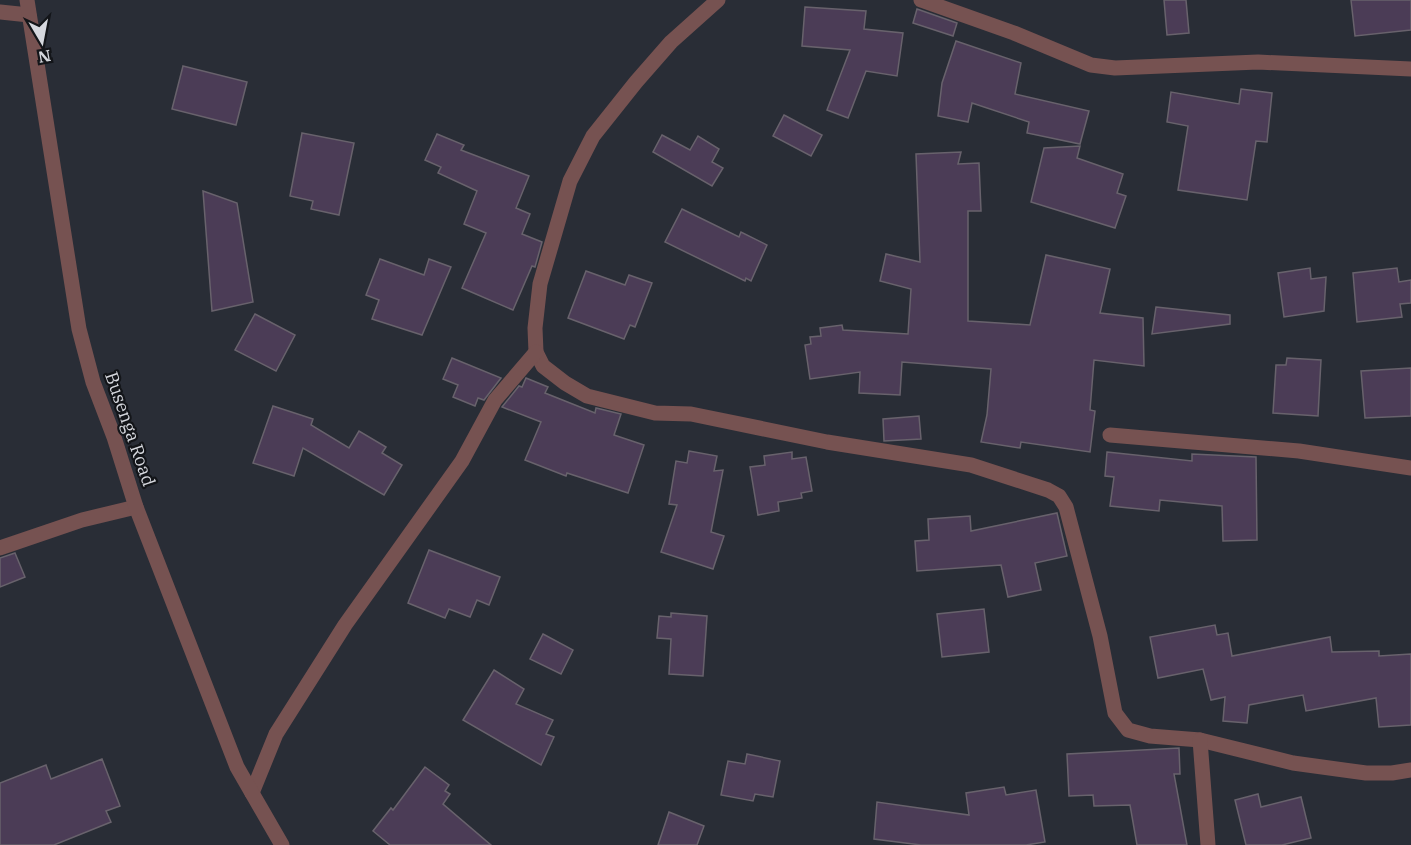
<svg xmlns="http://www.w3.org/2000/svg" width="1411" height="845" font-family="'IBM Plex Serif',serif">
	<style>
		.building { fill: #4b3c56; stroke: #68626c; stroke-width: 1.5 }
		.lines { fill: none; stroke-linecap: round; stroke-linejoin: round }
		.minor { stroke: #765251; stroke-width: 15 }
		.tertiary { stroke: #765251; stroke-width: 15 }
		.labels { text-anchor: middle; stroke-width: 4.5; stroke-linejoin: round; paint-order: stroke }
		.street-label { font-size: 18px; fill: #d6d8de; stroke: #131519 }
	</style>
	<rect width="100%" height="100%" fill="#292d36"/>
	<g class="building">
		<polygon points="1164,0 1186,0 1189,33 1167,35"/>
		<polygon points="1351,0 1411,0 1411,30 1355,36"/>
		<polygon points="805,7 866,11 864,29 903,33 897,76 866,71 848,118 827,110 850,50 802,46"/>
		<polygon points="917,9 957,23 953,36 913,23"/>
		<polygon points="956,41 1021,63 1015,94 1089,111 1080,144 1027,133 1029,122 972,103 968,122 938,116 942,83"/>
		<polygon points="183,66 247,82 236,125 172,109"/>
		<polygon points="1241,89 1272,93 1267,142 1256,141 1247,200 1178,190 1188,126 1167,122 1171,92 1239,104"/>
		<polygon points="784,115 822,135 811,156 773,136"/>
		<polygon points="302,133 354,143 339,215 311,209 313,201 290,196"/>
		<polygon points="437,134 464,145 461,150 529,176 516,208 530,214 522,234 542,242 535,267 532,266 513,310 462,288 486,233 464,224 477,191 438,173 441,167 425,160"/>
		<polygon points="662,135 690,150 698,136 719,149 712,162 723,168 712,186 653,152"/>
		<polygon points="1080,146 1077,158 1123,174 1117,193 1126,196 1115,228 1031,202 1044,148"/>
		<polygon points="961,152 958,164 979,163 981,211 968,211 968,321 1030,325 1046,255 1110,269 1100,313 1143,318 1144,366 1094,360 1090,410 1095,411 1090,452 1021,442 1020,448 981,442 987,415 991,369 902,362 900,395 859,393 860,372 810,379 805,345 811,344 810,337 821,336 820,328 842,325 843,330 908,334 911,289 880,281 886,254 920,262 916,154"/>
		<polygon points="203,191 237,203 253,302 212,311"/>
		<polygon points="682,209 739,237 741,232 767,245 751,281 746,278 745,281 665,242"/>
		<polygon points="380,259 424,275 429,259 451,267 422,335 372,319 379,300 366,295"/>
		<polygon points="1310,268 1311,279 1326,277 1324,311 1284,317 1278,273"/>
		<polygon points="1397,268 1399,282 1411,280 1411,303 1400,304 1402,317 1357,322 1353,273"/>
		<polygon points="586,271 625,285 629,275 652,283 635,327 630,325 624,339 568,318"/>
		<polygon points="1156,307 1230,315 1230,324 1152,334"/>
		<polygon points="255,314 295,335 276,371 235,350"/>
		<polygon points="452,358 501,378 484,400 478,398 475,406 453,397 458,385 443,379"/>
		<polygon points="1287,358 1321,360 1318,416 1273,413 1276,365 1286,365"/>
		<polygon points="1411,368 1411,416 1365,418 1361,371"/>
		<polygon points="526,378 548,387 545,393 595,413 596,408 621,414 614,435 644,445 628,493 567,473 566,476 525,460 541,422 502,407 519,386 522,387"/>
		<polygon points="273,406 313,419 311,425 349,448 359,431 386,447 382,453 402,465 384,495 303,448 294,476 253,463"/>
		<polygon points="919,416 921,439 884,441 883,419"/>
		<polygon points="689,451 717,456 714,471 723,470 711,532 724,536 713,569 661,552 677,505 669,504 676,461 687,463"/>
		<polygon points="792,452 792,459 806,457 812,491 801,493 802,498 778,502 779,511 758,515 750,467 765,465 764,456"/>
		<polygon points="1107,452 1192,461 1192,454 1256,457 1257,540 1223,541 1222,506 1160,500 1159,511 1110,506 1114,477 1105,476"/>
		<polygon points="1057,513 1067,556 1035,563 1041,590 1008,597 1001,565 917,571 915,541 929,540 928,519 970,516 971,531"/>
		<polygon points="429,550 500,577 489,605 477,600 470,617 449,609 445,618 408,603"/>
		<polygon points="15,553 25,577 0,587 0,558"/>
		<polygon points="984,609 989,652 942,657 937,614"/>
		<polygon points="671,613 707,616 703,676 669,674 671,639 657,638 659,616 671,617"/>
		<polygon points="1215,625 1217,635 1228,633 1232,656 1330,637 1332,652 1379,651 1379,656 1411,654 1411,725 1379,727 1376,698 1306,711 1303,695 1249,705 1247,723 1223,721 1225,697 1211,700 1203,669 1158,678 1150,637"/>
		<polygon points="543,634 573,650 561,674 530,659"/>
		<polygon points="494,670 524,689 516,704 553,720 546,734 554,737 541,765 463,720"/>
		<polygon points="1179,748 1180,774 1174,774 1187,845 1137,845 1130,805 1094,806 1093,795 1069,796 1067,754"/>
		<polygon points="747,754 780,761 773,797 755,794 753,801 721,795 728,761 745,764"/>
		<polygon points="102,759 120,806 106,811 111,822 54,845 0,845 0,783 46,765 51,779"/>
		<polygon points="425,767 449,785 445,791 450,794 443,804 491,845 390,845 373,831 391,808 393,810"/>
		<polygon points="1004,787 1006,795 1036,790 1045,842 1026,845 921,845 874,839 877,802 969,815 966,793"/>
		<polygon points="1258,794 1261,807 1301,797 1311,838 1282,845 1246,845 1235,800"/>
		<polygon points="669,812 704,826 697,845 658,845"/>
	</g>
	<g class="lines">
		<g class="minor">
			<polyline points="718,0 671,42 636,82 593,136 570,181 540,284 535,328 536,352 543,366 565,383 587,396 655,413 691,414 827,442 971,465 1048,490 1059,496 1066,507 1100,636 1115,713 1128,730 1150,736 1200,740 1293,763 1366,773 1392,773 1411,770"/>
			<polyline points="921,0 1014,33 1091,65 1115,68 1258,62 1411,69"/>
			<polyline points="0,12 29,15"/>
			<polyline points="1110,435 1299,451 1411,468"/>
			<polyline points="0,548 82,520 136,507"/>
			<polyline points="1200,740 1208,845"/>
			<polyline points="252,793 276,734 345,625 462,461 495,400 536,352"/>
		</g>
		<polyline class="tertiary" points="27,0 79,329 93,382 114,437 136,507 237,767 282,845"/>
	</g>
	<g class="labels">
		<g class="street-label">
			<text transform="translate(130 429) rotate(71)" y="6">Busenga Road</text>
		</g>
	</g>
	<g transform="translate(42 42) rotate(170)" stroke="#131519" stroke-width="4.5" paint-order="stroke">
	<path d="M0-4.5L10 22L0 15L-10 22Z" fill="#d6d8de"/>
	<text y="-9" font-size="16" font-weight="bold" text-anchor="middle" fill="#d6d8de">N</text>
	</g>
</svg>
